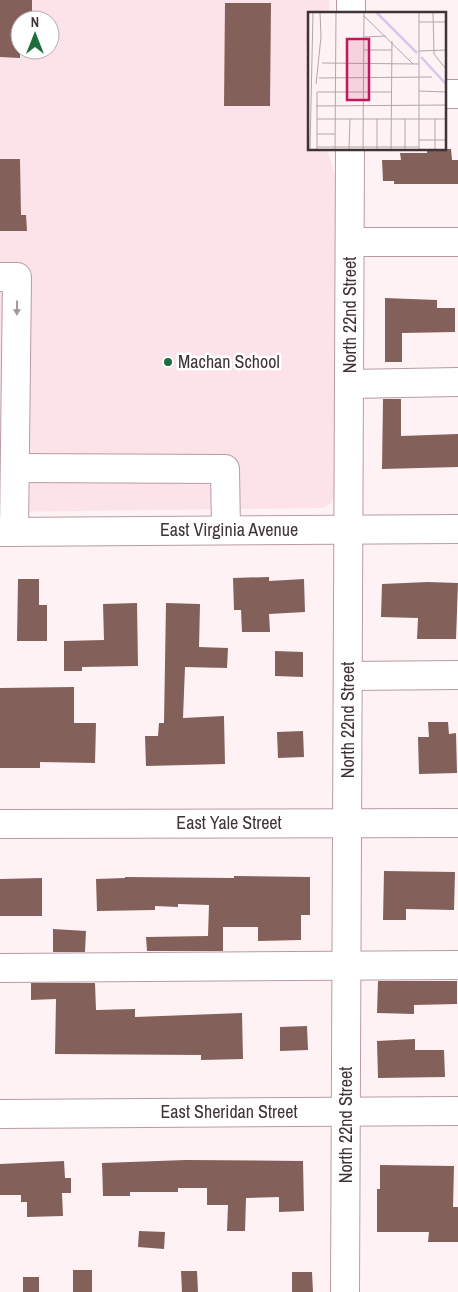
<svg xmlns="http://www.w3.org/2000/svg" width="458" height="1292" font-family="'Archivo Narrow',sans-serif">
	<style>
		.built { fill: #fce3e9; fill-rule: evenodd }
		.building { fill: #836059 }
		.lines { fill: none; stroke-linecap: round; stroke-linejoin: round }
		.minor-casing { stroke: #b99ba2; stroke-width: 30 }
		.minor { stroke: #fff; stroke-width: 28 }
		.oneway { fill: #a0999a }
		.poi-dot { fill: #1d6d3d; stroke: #fff; stroke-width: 2 }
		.labels { text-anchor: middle; stroke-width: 5; stroke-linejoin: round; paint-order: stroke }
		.street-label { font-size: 18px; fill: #403336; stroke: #fff }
		.poi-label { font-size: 18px; fill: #403336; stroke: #fff; text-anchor: start }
		.inset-river { fill: none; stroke: #d5caeb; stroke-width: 2.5 }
		.inset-road { fill: none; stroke: #b3a6a9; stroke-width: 1 }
		.view { fill: #c2185b; fill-opacity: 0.15; stroke: #c2185b; stroke-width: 2.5 }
		.inset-edge { fill: none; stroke: #403336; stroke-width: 2.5 }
	</style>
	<rect width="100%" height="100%" fill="#fff2f5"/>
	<path class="built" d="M0 0H329V14H309V149H327L337 182 335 219 337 235 336 490 332 502 324 508 0 512ZM20 20H50V50H20Z"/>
	<g class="building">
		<polygon points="0,0 32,0 32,20 20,20 20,58 0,57"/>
		<polygon points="225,3 271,3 270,106 224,106"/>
		<polygon points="427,149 451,149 452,160 458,160 458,184 394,184 394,181 383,181 382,160 401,160 400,153 427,153"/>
		<polygon points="0,159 20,159 21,215 26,215 27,231 0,231"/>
		<polygon points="385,298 437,300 437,308 455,308 455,332 402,333 402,362 385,362"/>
		<polygon points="383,399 401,399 401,436 458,434 458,467 382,469"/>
		<polygon points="269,577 269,581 304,579 305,612 269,614 270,632 242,632 241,610 234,610 233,578"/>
		<polygon points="18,579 39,579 39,605 47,605 47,641 17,641"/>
		<polygon points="428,582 458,583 456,639 417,639 418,618 381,617 382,584"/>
		<polygon points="137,603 138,666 82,667 82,671 64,671 64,641 104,640 103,604"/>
		<polygon points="166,603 200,604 199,647 228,648 227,668 185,667 183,718 224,716 225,764 146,766 145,736 158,736 159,723 164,723"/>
		<polygon points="275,651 303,652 303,677 275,676"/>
		<polygon points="74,687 74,723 96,723 95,763 40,762 40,768 0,768 0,688"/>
		<polygon points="428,722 448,722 449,734 456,733 457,773 419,774 418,737 429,737"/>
		<polygon points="303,731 304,757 278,758 277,732"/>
		<polygon points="384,871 455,872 454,910 406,909 406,920 383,920"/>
		<polygon points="234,876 310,877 310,915 301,915 301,940 258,941 258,927 223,927 223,951 147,951 146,937 208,936 209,905 178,904 178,907 155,906 155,910 97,911 96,879 125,878 125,877 234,878"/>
		<polygon points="42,878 42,916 0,916 0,879"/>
		<polygon points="53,929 86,931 85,952 53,952"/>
		<polygon points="378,981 457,981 457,1004 414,1005 414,1014 377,1013"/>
		<polygon points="31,983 95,983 96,1010 135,1009 135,1017 242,1013 243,1059 201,1060 201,1055 55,1054 56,999 31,1000"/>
		<polygon points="307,1026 308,1050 280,1051 280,1027"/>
		<polygon points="415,1039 415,1050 444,1050 445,1077 378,1078 377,1041"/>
		<polygon points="186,1160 303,1161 304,1211 279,1212 279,1197 246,1198 245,1231 227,1231 228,1205 207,1205 207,1188 178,1188 178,1192 130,1192 130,1196 103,1196 102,1163"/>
		<polygon points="64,1161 65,1178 71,1178 71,1193 62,1193 63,1216 27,1217 27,1202 21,1202 21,1195 0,1195 0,1164"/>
		<polygon points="380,1165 454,1166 453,1207 458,1207 458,1242 428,1242 429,1232 377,1232 377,1189 380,1189"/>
		<polygon points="139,1231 165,1232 164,1249 138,1247"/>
		<rect x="73" y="1270" width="19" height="22"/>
		<polygon points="181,1271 197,1271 198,1292 182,1292"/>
		<polygon points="292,1272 312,1272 313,1292 292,1292"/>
		<rect x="23" y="1277" width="16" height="15"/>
	</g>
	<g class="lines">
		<g class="minor-casing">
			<g id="minor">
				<polyline points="351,14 351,0"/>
				<polyline points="444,94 458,94"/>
				<polyline points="350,242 458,242"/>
				<polyline points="0,277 17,277 14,532"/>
				<polyline points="349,384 458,382"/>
				<polyline points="15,468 225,469 226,530"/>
				<polyline points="0,532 458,529"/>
				<polyline points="348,676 458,675"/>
				<polyline points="0,824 458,823"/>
				<polyline points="0,968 458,965"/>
				<polyline points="0,1114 458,1111"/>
				<polyline points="345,1292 350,149"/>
			</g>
		</g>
		<use href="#minor" class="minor"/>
	</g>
	<defs><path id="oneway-solid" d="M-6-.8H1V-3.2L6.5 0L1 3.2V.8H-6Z" transform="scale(1.25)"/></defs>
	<use class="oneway" href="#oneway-solid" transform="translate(17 308) rotate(91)"/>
	<circle class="poi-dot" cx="168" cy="362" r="5"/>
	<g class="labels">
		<g class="street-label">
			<text transform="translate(350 315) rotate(-90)" y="6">North 22nd Street</text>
			<text x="229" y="536">East Virginia Avenue</text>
			<text transform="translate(348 720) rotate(-90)" y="6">North 22nd Street</text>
			<text x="229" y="829">East Yale Street</text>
			<text x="229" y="1118">East Sheridan Street</text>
			<text transform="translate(346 1125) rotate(-90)" y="6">North 22nd Street</text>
		</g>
		<g class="poi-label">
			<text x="178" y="368">Machan School</text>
		</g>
	</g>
	<g transform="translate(308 12)">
		<rect width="138" height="138" fill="#fff2f5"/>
		<path class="inset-river" d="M68 0 109 41M113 45 138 72"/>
		<path class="inset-road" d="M12 0 13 25M125 0 126 42 138 57M56 4 105 52M111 10H138M56 25 78 24M56 38H84M111 39 138 38M14 51 111 52M11 66 124 65M8 72 13 25M111 79 138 80M8 94 138 93M9 107H138M97 107V137M9 122H27M111 128H138M9 135H111M2 137 5 0M9 137V80H83M27 137 28 0M41 137 42 107M55 137 56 0M69 137V107M83 137 84 29M111 137V0M127 137V107"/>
		<path class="view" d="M39 27H61V88H39Z"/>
		<rect width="138" height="138" class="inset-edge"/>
	</g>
	<g transform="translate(35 35)"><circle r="24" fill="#ffffff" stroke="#b3adaf"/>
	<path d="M0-4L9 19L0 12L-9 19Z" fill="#1d6d3d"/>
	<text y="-8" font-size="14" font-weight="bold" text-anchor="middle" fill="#403336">N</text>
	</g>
</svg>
